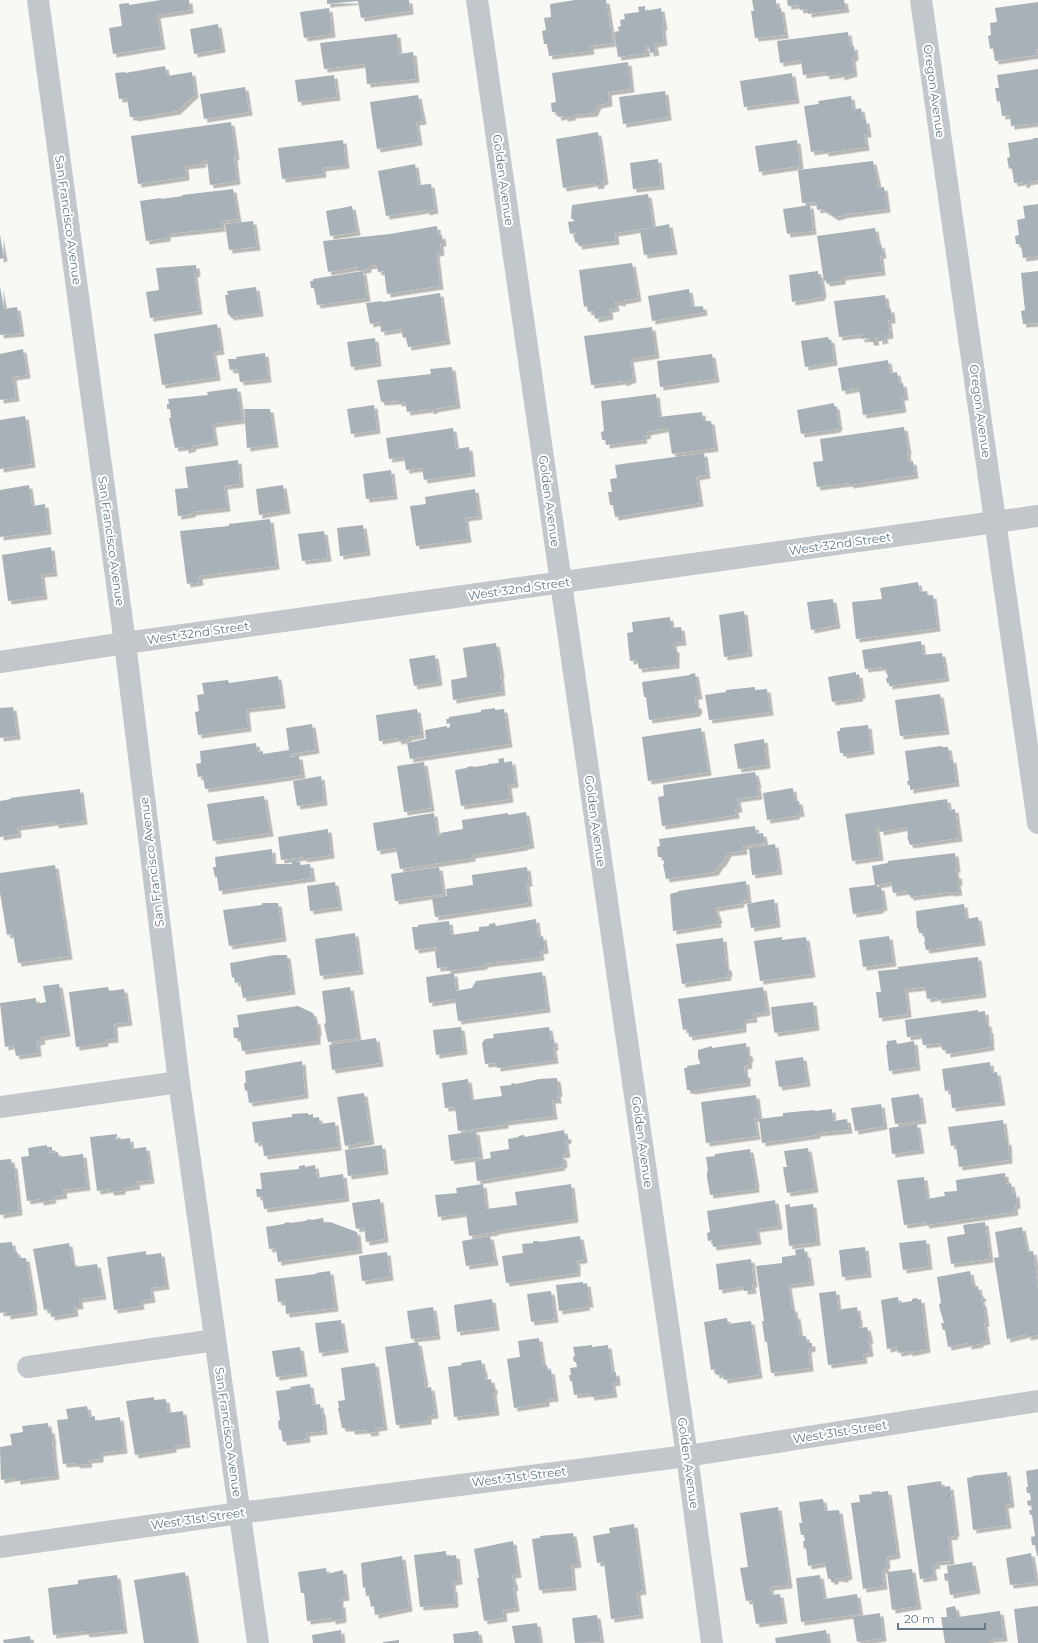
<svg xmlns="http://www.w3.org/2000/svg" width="1038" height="1643" font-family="Montserrat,sans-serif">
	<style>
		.building { fill: #a7b1b7; filter: url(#shadow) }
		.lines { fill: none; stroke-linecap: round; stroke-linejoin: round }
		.minor { stroke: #c2c7cb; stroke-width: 22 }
		.labels { text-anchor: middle; stroke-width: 4; stroke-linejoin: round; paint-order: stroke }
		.street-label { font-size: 12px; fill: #657988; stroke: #fff }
	</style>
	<defs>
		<filter id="shadow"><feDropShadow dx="3.5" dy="3.5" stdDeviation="0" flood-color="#0004"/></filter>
	</defs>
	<rect width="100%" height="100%" fill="#f8f8f5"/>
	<g class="building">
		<polygon points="161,0 189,0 190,10 157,15 162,46 113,54 109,28 122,26 119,4 129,3 129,5"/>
		<polygon points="327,0 409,0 410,11 361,18 358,1 327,4"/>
		<polygon points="575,0 606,0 613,43 590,46 591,51 549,56 547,44 544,44 542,31 546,30 544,18 551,17 550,4"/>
		<polygon points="752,0 776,0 777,9 781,8 785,35 755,38 751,11 754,11"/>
		<polygon points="787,0 844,0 846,9 808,14 808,9 800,10 799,5 788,6"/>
		<polygon points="1038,2 1038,49 1036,50 1037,55 995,61 993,48 990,49 988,36 991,35 990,23 997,22 995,8"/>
		<polygon points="645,6 645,11 661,8 664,27 662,27 664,42 654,44 656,52 650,53 649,45 645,45 647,53 618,57 614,32 619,31 618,27 621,26 620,20 625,19 624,14 639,12 638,7"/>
		<polygon points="329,8 332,34 304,38 300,12"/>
		<polygon points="218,24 222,49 194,54 190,29"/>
		<polygon points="848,32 850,47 854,46 855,57 852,58 854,73 841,77 841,74 826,76 825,72 803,75 801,60 780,63 777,41"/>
		<polygon points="397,34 399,54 413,52 416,79 367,84 365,64 324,69 320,43"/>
		<polygon points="628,62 631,89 608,92 609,103 598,105 594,113 572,115 572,117 564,118 564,116 558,117 557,112 552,112 551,103 556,102 552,73"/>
		<polygon points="165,66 167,76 192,72 195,94 177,111 135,118 135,117 130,117 127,98 119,99 115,73 125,72 125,73"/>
		<polygon points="1038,69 1038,123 1011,126 1010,115 1002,116 1000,101 997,102 995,88 999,88 997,75"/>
		<polygon points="792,73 796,100 744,107 740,81"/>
		<polygon points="334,75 337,97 298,102 295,80"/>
		<polygon points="245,87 249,112 204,119 200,94"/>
		<polygon points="665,91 668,117 623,124 619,97"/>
		<polygon points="418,95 423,121 416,122 419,142 377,149 370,102"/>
		<polygon points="851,96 853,110 861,108 863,120 866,120 868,134 864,134 866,147 825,153 825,150 811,152 804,106 819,104 818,101"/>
		<polygon points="231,122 236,156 234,157 237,181 210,185 207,160 202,161 203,164 185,166 186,177 138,184 131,136"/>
		<polygon points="598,132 605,181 601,182 601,185 595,186 594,183 563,188 556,139"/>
		<polygon points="1033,138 1038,138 1038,180 1027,182 1027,184 1023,185 1023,182 1014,183 1012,168 1009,169 1007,158 1010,157 1008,143 1034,139"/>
		<polygon points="343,140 346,165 322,168 323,174 282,179 278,148"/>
		<polygon points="797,140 800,166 759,172 755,146"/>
		<polygon points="658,159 661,186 633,189 630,163"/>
		<polygon points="873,161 878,184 876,184 877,188 884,187 887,209 841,215 841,216 835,217 822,209 817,210 816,202 802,203 798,170"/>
		<polygon points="415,164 418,185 431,184 435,210 426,212 426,210 386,216 378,171"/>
		<polygon points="233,189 238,219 221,221 222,228 167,234 167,238 146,241 140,201 161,198 161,199 183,196 182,195"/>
		<polygon points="648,194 653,227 615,233 616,241 579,246 578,243 575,242 574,235 576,234 576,232 570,234 568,222 575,221 571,218 572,205"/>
		<polygon points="1038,204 1038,256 1023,258 1021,244 1016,244 1015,236 1019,235 1017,220 1025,218 1023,206"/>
		<polygon points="810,205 813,231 787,234 783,209"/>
		<polygon points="352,206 357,232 330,236 326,211"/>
		<polygon points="253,221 257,247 229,250 225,224"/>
		<polygon points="669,224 674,251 644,255 640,230"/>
		<polygon points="437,226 438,236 442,235 443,243 440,243 441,252 436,253 440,286 387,294 384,271 378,272 377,265 368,266 368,269 358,271 358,267 328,272 323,241 390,234"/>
		<polygon points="875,228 878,245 881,244 883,255 880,255 882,272 842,277 842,281 826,283 826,280 824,281 817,236"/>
		<polygon points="0,235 4,258 0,259"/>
		<polygon points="632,263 638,298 622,301 622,303 615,302 616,308 609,309 610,316 595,319 594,311 588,312 587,306 584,307 579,270"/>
		<polygon points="196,265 197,273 194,274 199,311 150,318 146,292 159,290 156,268"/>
		<polygon points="363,271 367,298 317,305 314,288 311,288 310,281 313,281 313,279"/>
		<polygon points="818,271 818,274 820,274 823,294 821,295 822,297 792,302 789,275"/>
		<polygon points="1038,271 1038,323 1023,324 1021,311 1025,310 1021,273"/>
		<polygon points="0,286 4,309 17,307 21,333 0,335"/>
		<polygon points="256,287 260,313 230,317 230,315 228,315 225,295 228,295 227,291"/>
		<polygon points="689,289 692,307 703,306 704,312 652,321 648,296"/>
		<polygon points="440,293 447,341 408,347 406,337 403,338 401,329 381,332 380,322 370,324 366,303 382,301 383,302"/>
		<polygon points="885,295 887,309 891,309 892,320 888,320 890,335 884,336 885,340 879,341 879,337 875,338 876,342 870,342 870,338 861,339 861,336 863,336 863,334 839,337 834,301"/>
		<polygon points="217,324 221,351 213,352 217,377 162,385 154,334"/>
		<polygon points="652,327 656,355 630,359 633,379 623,383 623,381 591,385 584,336"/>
		<polygon points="828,337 829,340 831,339 834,362 805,367 801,341"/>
		<polygon points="375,338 378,363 351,367 347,342"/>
		<polygon points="23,349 27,375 13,377 16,398 0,400 0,354"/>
		<polygon points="265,353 268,379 240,382 238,369 230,370 228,359 237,359 236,357"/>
		<polygon points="712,354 716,379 660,387 657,361"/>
		<polygon points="888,360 890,373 897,372 899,384 903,383 905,397 901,397 903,409 863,415 859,388 842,391 838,368"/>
		<polygon points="452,367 457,405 434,409 434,410 430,411 430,409 407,412 405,402 398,403 398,401 381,402 377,380 431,374 430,369"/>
		<polygon points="237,388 242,420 212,424 215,442 192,446 193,448 185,450 185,447 175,448 169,418 171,418 170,409 167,409 167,404 169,404 168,399 208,395 207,392"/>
		<polygon points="656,394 659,417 702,412 703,421 711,421 715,448 672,454 668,428 647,432 648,435 643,436 644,440 606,445 606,440 602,440 601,432 604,431 601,401"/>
		<polygon points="834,403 834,406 836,406 839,427 837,427 838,429 801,434 797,410"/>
		<polygon points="374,405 377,430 351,434 347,409"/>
		<polygon points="244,409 270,409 275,444 247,448"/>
		<polygon points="25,416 32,464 0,469 0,420"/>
		<polygon points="904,427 908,451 907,451 908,462 913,461 915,475 850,485 849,483 817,487 813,462 823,461 820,439"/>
		<polygon points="453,428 456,449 469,447 472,473 424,480 422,468 406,470 404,457 389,459 386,438"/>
		<polygon points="704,453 707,475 696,477 700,503 615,517 613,505 610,505 608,492 612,492 610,479 617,478 615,465"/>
		<polygon points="238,460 240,484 224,486 227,508 192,512 192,514 178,516 175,489 188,488 185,467"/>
		<polygon points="391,470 394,496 366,499 363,474"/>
		<polygon points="29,485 32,506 45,504 48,531 0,537 0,490"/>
		<polygon points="283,485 287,510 259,515 256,489"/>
		<polygon points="475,489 479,516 465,518 468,539 416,546 410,506 426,504 425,497"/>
		<polygon points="270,519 276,566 199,576 200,582 187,584 180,531 229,526 229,524"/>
		<polygon points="363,525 367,552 340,556 337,528"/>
		<polygon points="324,531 328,558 302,561 298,534"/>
		<polygon points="51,547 54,573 41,574 44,596 8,601 2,555"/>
		<polygon points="918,582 920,592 927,591 928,596 933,595 937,628 856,639 852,602 882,599 880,588"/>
		<polygon points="833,599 837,625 811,630 807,602"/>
		<polygon points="744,611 749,653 724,657 719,615"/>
		<polygon points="670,617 671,628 681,627 683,642 673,643 674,649 676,649 676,665 639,669 637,660 630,661 627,633 633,632 632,622"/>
		<polygon points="921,641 923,655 942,653 946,678 889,686 889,683 887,683 886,678 888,678 886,669 882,670 882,667 865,669 862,650"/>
		<polygon points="496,643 501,675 500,675 502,692 453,700 451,680 467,677 463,648"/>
		<polygon points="435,655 439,682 414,686 409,659"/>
		<polygon points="856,672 856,675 859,674 862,695 859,695 860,698 832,702 828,677"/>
		<polygon points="695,673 699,696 695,696 696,705 698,705 699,710 697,711 697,713 649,720 646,697 644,697 642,682 690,675 690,674"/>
		<polygon points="278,676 282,705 246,709 248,728 198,735 195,712 199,711 197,695 204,694 202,683 228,680 229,683"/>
		<polygon points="755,687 755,690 767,689 770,712 709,720 705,695 726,692 726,690"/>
		<polygon points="940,694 946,731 900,736 895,700"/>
		<polygon points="13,707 17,736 0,738 0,708"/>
		<polygon points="495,708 495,710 504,709 509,744 410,759 407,743 426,739 425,730 447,726 447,728 450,727 450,723 447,724 446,719 449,719 449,717 481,712 481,710"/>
		<polygon points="417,709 421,735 408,737 408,739 398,741 397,738 379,741 376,715"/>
		<polygon points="312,724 316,750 290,754 290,757 299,756 302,775 205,789 203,776 198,777 196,764 201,763 200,751 256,743 257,752 263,751 263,754 289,750 286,728"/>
		<polygon points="868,725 871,751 843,755 843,753 840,753 837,731 840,731 840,728"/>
		<polygon points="701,728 708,772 648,781 642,737"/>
		<polygon points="764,739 767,765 738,769 734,744"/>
		<polygon points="941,746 942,747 948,747 950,760 953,759 956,783 910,790 910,785 908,785 907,781 909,781 905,751"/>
		<polygon points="504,758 504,763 512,761 515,784 508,785 510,799 461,806 455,770 467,768 467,767 473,766 473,767 488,765 488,764 499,763 498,759"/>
		<polygon points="424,762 431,808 404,812 397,766"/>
		<polygon points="755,772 758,784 757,784 759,796 737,799 739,809 735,809 736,815 662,826 658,797 664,796 663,785"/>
		<polygon points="321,776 324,802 297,806 293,781"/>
		<polygon points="793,788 794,801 799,801 801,813 796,814 796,816 767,820 763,793"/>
		<polygon points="80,789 84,821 55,825 55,822 17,827 18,834 0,837 0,801 11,799 10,798"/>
		<polygon points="264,796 270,833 213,841 207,804"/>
		<polygon points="947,799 949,810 955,809 959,838 910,845 907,837 908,837 907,827 880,832 880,827 876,828 880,857 852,861 845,814"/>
		<polygon points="526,812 531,845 524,846 524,847 472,855 472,858 400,869 396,848 377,851 373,823 434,813 437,836 441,835 440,833 463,829 462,820 508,813 508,815"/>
		<polygon points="755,826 756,834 763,833 765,843 743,846 744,851 728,853 722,864 721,863 715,872 666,879 663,864 664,864 663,857 658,857 657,847 660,846 659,839"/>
		<polygon points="328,829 331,855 304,859 303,857 281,860 278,837"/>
		<polygon points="775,844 779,871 752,875 749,848"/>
		<polygon points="272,849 273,864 292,864 291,860 297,859 297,862 300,862 300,865 310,864 312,878 219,891 217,877 215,877 213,867 216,867 215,857"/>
		<polygon points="955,853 957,869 955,869 956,875 958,875 959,882 957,882 959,892 951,893 950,892 910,897 910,895 908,895 907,891 893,893 891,882 877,885 877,887 881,887 884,907 880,908 880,910 853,914 849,888 875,885 872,866 888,863 888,861"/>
		<polygon points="55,865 69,956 18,963 13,934 7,935 0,893 0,873"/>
		<polygon points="439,867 443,894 395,901 391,874"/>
		<polygon points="527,867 529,883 526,883 529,903 435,917 432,898 447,896 446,889 473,885 472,875"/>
		<polygon points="746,881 748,900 740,901 741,904 715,908 719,920 717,920 718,924 673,931 670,894 678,892 678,891"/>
		<polygon points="335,882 339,907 310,911 307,886"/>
		<polygon points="774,899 777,924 751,928 747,904"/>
		<polygon points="262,903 278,903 283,938 229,946 223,910 262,905"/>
		<polygon points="964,904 966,919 978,917 982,942 926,950 924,942 925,942 924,933 919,933 918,928 917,928 916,911"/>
		<polygon points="536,919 538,937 543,936 545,950 540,951 541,957 484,964 484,966 447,971 447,967 437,968 435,951 437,950 436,947 415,950 412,927 418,927 418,925 449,921 451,935 479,931 479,927 489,926 489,924 495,923 496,926"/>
		<polygon points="355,933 360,971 320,976 315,939"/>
		<polygon points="889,936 893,963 863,967 859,940"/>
		<polygon points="782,937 782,940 806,937 812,974 760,981 754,941"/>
		<polygon points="723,938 726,967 728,967 729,973 727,974 728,977 682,984 676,944"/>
		<polygon points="275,955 287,955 292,991 243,998 240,982 235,983 234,977 232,978 230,963"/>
		<polygon points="978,957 983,994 938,1000 937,997 927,999 925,987 905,989 908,1014 879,1018 876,992 881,992 878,971 898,969 898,967"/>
		<polygon points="542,972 547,1009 458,1021 455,999 429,1003 426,977 454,973 456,991 472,988 476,981"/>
		<polygon points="59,984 67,1033 41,1037 42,1041 37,1042 38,1053 16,1056 14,1045 5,1047 0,1003 36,998 36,1004 46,1002 43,986"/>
		<polygon points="108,987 109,991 124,989 129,1022 114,1024 115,1039 105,1040 105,1043 76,1047 69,992"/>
		<polygon points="350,987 358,1038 328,1042 324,1024 326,1023 322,991"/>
		<polygon points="763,987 767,1012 753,1014 754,1019 743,1020 743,1029 689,1037 688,1029 683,1030 678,999"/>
		<polygon points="813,1002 816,1027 775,1033 774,1031 771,1007"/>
		<polygon points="298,1006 313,1013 315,1021 317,1021 318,1032 317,1033 317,1041 242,1051 240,1038 234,1038 233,1028 239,1027 237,1015"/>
		<polygon points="978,1010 978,1012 985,1011 986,1024 988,1023 989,1030 990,1030 991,1047 947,1054 947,1050 942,1050 941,1043 923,1045 921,1035 907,1037 905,1020"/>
		<polygon points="461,1027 464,1051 436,1055 433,1030"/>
		<polygon points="549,1027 551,1040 554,1039 555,1047 553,1047 555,1060 497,1068 497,1063 485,1064 482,1043 485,1039 494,1038 493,1034"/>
		<polygon points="376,1038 380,1063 332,1070 329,1045"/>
		<polygon points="896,1040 897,1044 914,1041 917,1067 889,1071 886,1045 887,1045 887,1041"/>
		<polygon points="746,1043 747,1053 749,1053 750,1059 748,1059 749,1065 744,1066 745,1075 747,1074 747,1083 691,1091 690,1090 687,1090 684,1068 687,1068 687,1066 700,1064 699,1059 698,1059 698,1050 712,1046 712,1048"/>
		<polygon points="803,1057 807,1083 779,1087 775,1061"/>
		<polygon points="302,1061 305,1095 249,1103 247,1090 245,1091 244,1083 246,1083 245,1071"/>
		<polygon points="990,1062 991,1073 997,1072 1002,1102 952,1108 950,1090 945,1091 942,1069"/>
		<polygon points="557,1078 559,1093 557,1094 558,1100 552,1100 554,1116 505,1122 505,1125 458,1131 455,1107 445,1108 442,1083 468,1079 471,1100 502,1096 500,1086 512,1085 511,1083 516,1084 539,1079"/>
		<polygon points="364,1093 371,1141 345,1146 337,1097"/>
		<polygon points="919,1094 923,1120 895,1124 891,1098"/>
		<polygon points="756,1095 759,1118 754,1118 757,1136 706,1143 701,1102"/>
		<polygon points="881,1104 884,1126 855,1131 851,1108"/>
		<polygon points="832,1109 833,1121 847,1119 849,1130 817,1133 817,1135 762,1143 759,1119 783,1116 783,1113 814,1110 814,1111"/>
		<polygon points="308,1113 308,1115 313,1114 313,1118 319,1117 320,1124 335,1122 338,1147 264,1156 262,1142 255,1143 252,1122 292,1117 292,1114"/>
		<polygon points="1003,1120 1006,1142 1008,1141 1009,1160 959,1167 956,1145 951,1146 948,1127"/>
		<polygon points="917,1124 921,1150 892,1154 889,1128"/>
		<polygon points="564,1130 565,1136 568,1136 568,1140 565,1141 567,1154 560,1155 560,1156 563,1156 564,1164 561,1165 562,1167 477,1181 475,1161 491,1158 490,1152 509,1149 508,1139 519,1137 518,1136 524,1135 525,1137"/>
		<polygon points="476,1131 480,1157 451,1161 448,1135"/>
		<polygon points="117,1134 117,1137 115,1138 115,1140 130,1138 131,1149 146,1147 151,1180 136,1182 137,1186 122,1188 122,1191 110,1192 110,1189 97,1191 90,1137"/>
		<polygon points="47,1145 47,1147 52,1147 52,1151 49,1151 49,1153 58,1152 59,1157 83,1154 87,1187 63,1190 64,1195 52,1197 53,1200 40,1202 40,1199 27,1201 21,1157 29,1156 28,1148"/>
		<polygon points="382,1145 385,1171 348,1176 345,1150"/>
		<polygon points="808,1148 815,1189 787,1193 783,1167 787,1167 784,1151"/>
		<polygon points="750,1149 756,1184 755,1184 756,1189 710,1195 707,1177 707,1171 708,1171 706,1157 715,1156 715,1154"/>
		<polygon points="11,1159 12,1165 14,1165 19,1212 0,1215 0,1160"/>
		<polygon points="305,1165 305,1167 315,1165 317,1178 343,1174 346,1198 264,1209 262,1196 257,1197 256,1189 262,1189 260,1173 299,1169 299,1166"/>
		<polygon points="1005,1173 1006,1184 1011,1183 1013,1194 1016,1193 1017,1205 1014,1206 1015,1212 926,1225 925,1222 904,1225 897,1180 924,1177 927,1199 945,1196 944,1192 957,1191 956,1180"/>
		<polygon points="483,1184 486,1209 517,1205 515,1192 571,1184 575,1219 495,1231 495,1232 469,1236 466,1213 438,1217 435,1195 457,1193 456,1188"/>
		<polygon points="380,1199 385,1239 366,1242 364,1227 356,1229 352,1203"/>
		<polygon points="775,1200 779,1226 756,1229 758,1241 713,1247 712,1240 708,1241 707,1233 710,1232 707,1211"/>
		<polygon points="790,1204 790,1207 813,1204 817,1242 789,1246 785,1205"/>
		<polygon points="323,1218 324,1223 330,1222 357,1232 359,1250 278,1262 276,1248 269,1249 266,1227 284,1224 284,1223 289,1222 289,1223 306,1221 306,1220 311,1219 311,1220"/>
		<polygon points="985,1222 990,1259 951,1264 947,1237 965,1234 963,1225"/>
		<polygon points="1022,1227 1027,1252 1033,1251 1037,1276 1036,1276 1038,1290 1038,1335 1027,1337 1027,1334 1007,1339 994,1258 999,1257 995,1232"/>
		<polygon points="490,1236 495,1262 466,1266 462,1241"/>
		<polygon points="580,1236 584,1258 583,1260 575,1261 577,1262 577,1273 506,1283 502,1256 523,1253 522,1244 533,1243 533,1241 539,1241 539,1242"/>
		<polygon points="926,1240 929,1266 903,1270 899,1243"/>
		<polygon points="12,1242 13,1249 17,1252 18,1258 26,1258 34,1305 33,1305 34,1312 7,1316 7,1312 0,1313 0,1243"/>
		<polygon points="69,1243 72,1262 74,1262 75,1267 97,1264 103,1296 79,1299 80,1306 74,1306 75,1313 51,1317 50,1309 44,1310 33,1249"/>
		<polygon points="865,1247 868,1274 842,1277 839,1250"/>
		<polygon points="804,1248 805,1254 807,1254 811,1282 788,1285 792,1309 794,1308 795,1316 797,1315 800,1336 806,1336 807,1343 812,1343 812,1348 808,1349 810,1368 771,1373 767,1342 765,1342 762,1321 764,1321 756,1266 782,1263 782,1257 796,1255 795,1250"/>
		<polygon points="146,1251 146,1255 161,1253 166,1286 150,1288 152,1299 140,1301 141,1306 114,1310 107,1257"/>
		<polygon points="387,1252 390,1277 362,1281 359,1256"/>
		<polygon points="751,1259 754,1284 752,1284 753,1290 744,1291 744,1286 719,1290 716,1264"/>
		<polygon points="330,1271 335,1308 286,1314 285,1301 278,1302 275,1279 316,1274 316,1273"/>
		<polygon points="970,1271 973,1287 978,1286 979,1292 981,1295 982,1295 983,1298 981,1298 982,1303 983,1303 986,1323 984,1323 987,1341 980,1342 980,1344 968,1346 968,1343 948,1347 945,1330 943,1330 941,1323 944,1323 940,1310 939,1304 941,1303 937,1277"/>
		<polygon points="583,1282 583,1284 587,1283 590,1304 586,1304 587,1307 559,1311 556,1285"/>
		<polygon points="551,1291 555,1319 531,1322 527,1294"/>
		<polygon points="836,1291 838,1310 857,1307 858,1317 859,1316 859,1328 867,1327 870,1340 868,1340 870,1353 863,1354 864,1360 828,1365 819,1293"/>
		<polygon points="898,1297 899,1303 912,1301 912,1299 917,1298 918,1300 921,1299 927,1349 909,1353 909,1351 898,1353 897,1347 887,1349 881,1300"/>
		<polygon points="492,1299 496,1327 457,1332 454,1305"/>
		<polygon points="433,1307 437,1336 411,1339 407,1311"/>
		<polygon points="727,1318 728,1324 751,1321 759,1375 724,1380 723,1374 716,1375 715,1369 711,1370 704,1322"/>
		<polygon points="341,1320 345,1349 319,1353 315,1323"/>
		<polygon points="539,1338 543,1366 547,1365 548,1371 551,1370 555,1398 546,1399 546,1403 514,1408 507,1359 520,1357 518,1341"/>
		<polygon points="418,1342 425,1382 424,1382 425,1388 431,1387 435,1415 428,1416 428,1421 396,1425 385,1347"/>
		<polygon points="592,1345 592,1347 608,1345 612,1373 616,1372 617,1382 612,1383 614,1394 591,1397 590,1393 574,1395 572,1381 570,1381 569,1375 571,1375 570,1368 577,1367 576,1362 574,1362 573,1357 575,1356 573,1347"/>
		<polygon points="300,1347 304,1373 276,1377 272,1351"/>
		<polygon points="481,1360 483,1369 484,1369 484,1380 491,1379 492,1386 494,1386 494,1392 493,1392 496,1412 454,1417 448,1367 462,1365 461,1363"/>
		<polygon points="375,1363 384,1427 375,1428 376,1432 368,1433 367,1430 351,1431 351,1428 342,1428 338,1408 339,1408 338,1401 345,1400 341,1368"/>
		<polygon points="310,1384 313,1405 320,1404 321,1411 322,1411 324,1431 306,1433 307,1439 283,1442 281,1430 279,1430 278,1421 280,1420 276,1391 291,1389 290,1387"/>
		<polygon points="154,1397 154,1400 166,1399 168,1413 183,1411 187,1444 173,1446 173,1449 135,1455 126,1401"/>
		<polygon points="87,1406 89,1417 95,1416 95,1421 120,1417 124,1450 100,1453 100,1459 88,1460 89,1464 77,1465 76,1463 63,1464 57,1420 68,1419 66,1409"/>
		<polygon points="48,1423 49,1430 51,1430 53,1442 52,1442 56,1476 17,1481 17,1477 1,1480 0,1447 12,1445 10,1434 23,1432 22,1426"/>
		<polygon points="1038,1469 1038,1556 1037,1556 1035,1545 1032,1545 1031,1537 1035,1536 1032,1515 1030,1515 1029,1510 1032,1510 1032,1505 1028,1506 1027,1501 1031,1500 1030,1493 1027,1493 1026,1487 1028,1487 1026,1471"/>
		<polygon points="1007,1472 1011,1504 1005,1505 1008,1525 973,1530 967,1478 973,1477 972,1476"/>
		<polygon points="941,1481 942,1487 950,1486 956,1533 954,1533 955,1536 948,1537 951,1561 936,1562 937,1565 932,1566 934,1577 920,1579 907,1486"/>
		<polygon points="879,1491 880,1492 888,1491 897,1555 886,1557 887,1565 885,1566 886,1569 882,1570 884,1586 863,1589 851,1503 860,1502 859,1495 872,1494 871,1492"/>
		<polygon points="823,1499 825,1511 839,1510 849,1576 845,1577 845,1579 835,1578 835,1581 831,1581 831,1579 828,1579 825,1563 808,1566 806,1548 804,1549 803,1541 805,1541 804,1535 801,1535 799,1523 802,1523 799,1502"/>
		<polygon points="778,1507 789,1585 770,1587 771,1595 780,1594 784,1620 756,1624 752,1600 746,1601 740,1568 748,1567 740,1513"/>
		<polygon points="634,1524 643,1591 637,1592 640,1615 611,1619 604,1562 597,1563 593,1536 610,1533 609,1528"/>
		<polygon points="573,1533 578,1564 571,1565 573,1587 539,1590 532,1539 540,1538 540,1536"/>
		<polygon points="513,1541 518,1574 512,1575 515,1587 513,1588 516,1608 503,1610 504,1618 484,1621 477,1578 479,1578 474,1549"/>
		<polygon points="446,1551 446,1556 456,1555 459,1581 452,1582 453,1589 454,1589 455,1604 420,1607 414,1555"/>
		<polygon points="1031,1553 1036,1582 1010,1585 1006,1558"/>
		<polygon points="402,1556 409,1608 375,1615 374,1606 371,1607 369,1596 373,1595 366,1596 365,1587 363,1588 361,1563"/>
		<polygon points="972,1562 977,1590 950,1595 948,1580 945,1581 944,1574 948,1573 947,1566"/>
		<polygon points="326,1568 327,1574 343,1570 346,1597 340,1598 340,1604 342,1604 343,1619 332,1621 332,1618 307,1621 304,1593 301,1593 298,1572"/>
		<polygon points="912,1569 918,1606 892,1610 887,1572"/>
		<polygon points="185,1572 196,1643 144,1643 134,1580"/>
		<polygon points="117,1575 124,1630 86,1634 85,1631 53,1635 48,1588 78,1584 78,1580"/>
		<polygon points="820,1575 824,1599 857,1594 860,1614 801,1622 796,1578"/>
		<polygon points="955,1606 957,1615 958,1615 958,1617 1000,1611 1004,1638 990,1639 990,1643 945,1643 941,1617 947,1617 946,1608"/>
		<polygon points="1038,1606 1038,1643 1018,1643 1014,1609"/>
		<polygon points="880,1613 883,1638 857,1642 853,1617"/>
		<polygon points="597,1615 601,1642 575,1643 572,1618"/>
		<polygon points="537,1623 540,1643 515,1643 512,1626"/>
		<polygon points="341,1630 342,1643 313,1643 312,1635"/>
		<polygon points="826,1630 828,1643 776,1643 775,1638"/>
		<polygon points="478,1631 480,1643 454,1643 453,1634"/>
		<polygon points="30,1636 31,1643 4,1643 3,1640"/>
		<polygon points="399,1640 399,1643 383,1643 383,1642"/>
	</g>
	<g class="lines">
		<g class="minor">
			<polyline points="38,0 125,643 179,1082 258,1643"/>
			<polyline points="477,0 687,1456 712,1643"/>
			<polyline points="921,0 1038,823"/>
			<polyline points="0,662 125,643 1038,516"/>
			<polyline points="0,1107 179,1082"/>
			<polyline points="28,1367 215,1340"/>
			<polyline points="0,1547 240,1513 687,1456 1038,1401"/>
		</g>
	</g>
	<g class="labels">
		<g class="street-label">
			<text transform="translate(934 91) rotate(82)" y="4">Oregon Avenue</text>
			<text transform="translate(503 180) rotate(82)" y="4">Golden Avenue</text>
			<text transform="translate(68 220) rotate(82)" y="4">San Francisco Avenue</text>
			<text transform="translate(980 411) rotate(82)" y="4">Oregon Avenue</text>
			<text transform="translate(549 501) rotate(82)" y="4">Golden Avenue</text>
			<text transform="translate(111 541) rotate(82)" y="4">San Francisco Avenue</text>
			<text transform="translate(840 544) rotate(-8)" y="4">West 32nd Street</text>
			<text transform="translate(519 589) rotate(-8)" y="4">West 32nd Street</text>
			<text transform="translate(198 633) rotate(-8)" y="4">West 32nd Street</text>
			<text transform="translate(595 821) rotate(82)" y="4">Golden Avenue</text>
			<text transform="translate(152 862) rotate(-97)" y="4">San Francisco Avenue</text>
			<text transform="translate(642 1142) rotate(82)" y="4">Golden Avenue</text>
			<text transform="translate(228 1432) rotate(82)" y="4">San Francisco Avenue</text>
			<text transform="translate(840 1432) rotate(-9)" y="4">West 31st Street</text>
			<text transform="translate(688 1463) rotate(82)" y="4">Golden Avenue</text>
			<text transform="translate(519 1477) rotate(-7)" y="4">West 31st Street</text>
			<text transform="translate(198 1519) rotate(-8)" y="4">West 31st Street</text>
		</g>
	</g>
	<path d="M898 1623v6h87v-6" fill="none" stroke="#657988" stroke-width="2"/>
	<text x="904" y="1623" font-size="12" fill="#657988" stroke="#ffffff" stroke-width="3" paint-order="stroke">20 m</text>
</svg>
